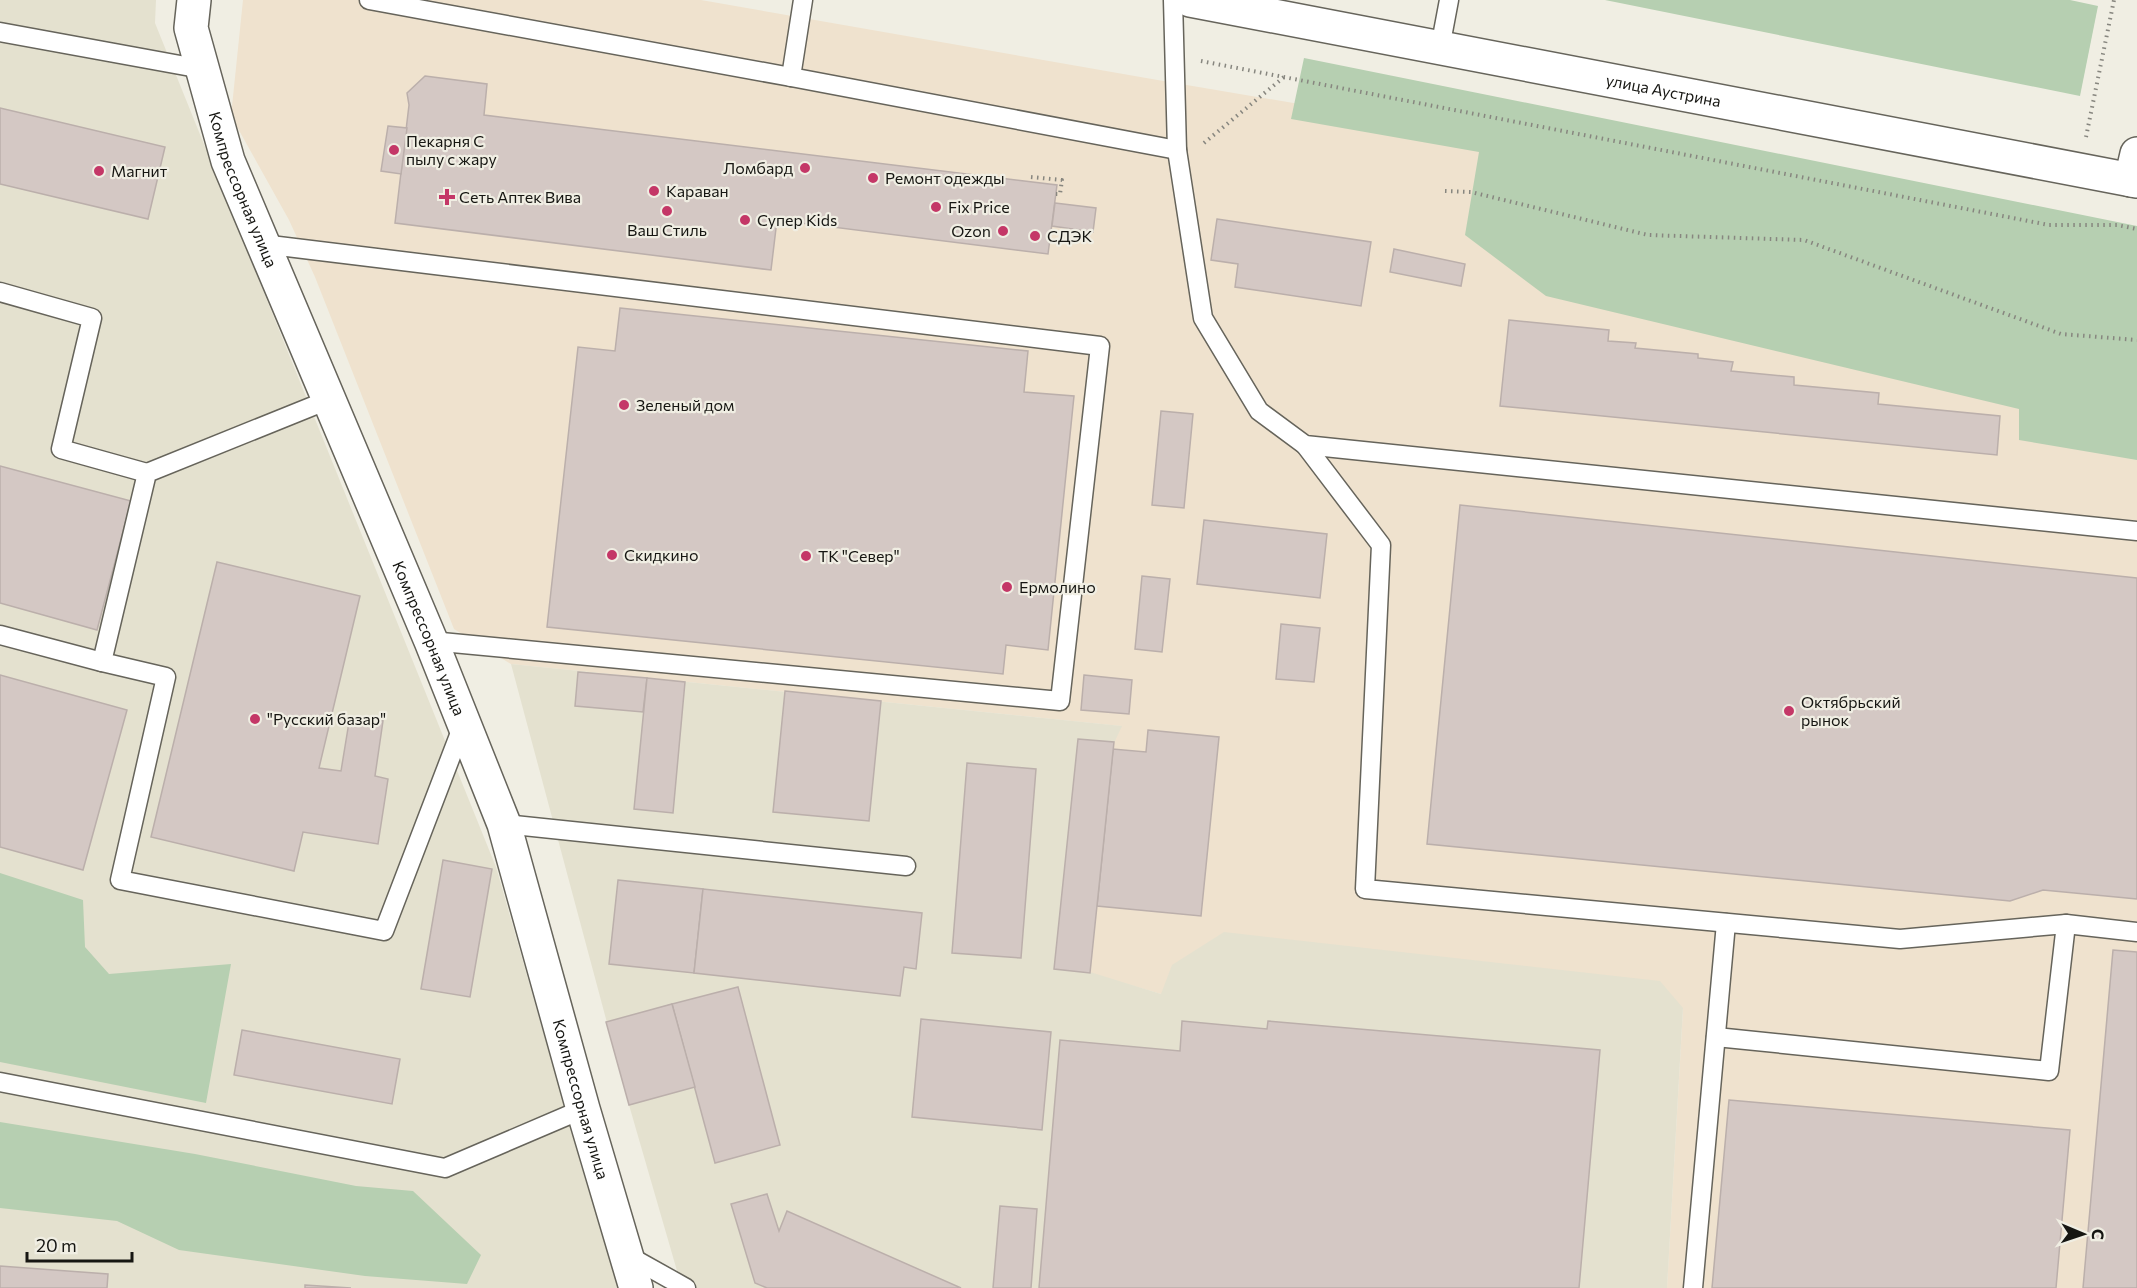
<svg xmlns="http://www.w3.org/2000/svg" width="2137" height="1288" font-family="Commissioner,sans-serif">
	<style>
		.commercial { fill: #efe2ce }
		.built { fill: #e4e1cf }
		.green { fill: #b6cfb1 }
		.building { fill: #d4c8c4; stroke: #bbafab; stroke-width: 1.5 }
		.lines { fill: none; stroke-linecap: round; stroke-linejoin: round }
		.lane-casing { stroke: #66645b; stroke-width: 21 }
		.street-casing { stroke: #66645b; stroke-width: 36 }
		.secondary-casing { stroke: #66645b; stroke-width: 36 }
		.primary-casing { stroke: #66645b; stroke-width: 36 }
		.path { stroke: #87867f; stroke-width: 4; stroke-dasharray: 1.5 4.5; stroke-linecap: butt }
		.lane { stroke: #fff; stroke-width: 18 }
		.street { stroke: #fff; stroke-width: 33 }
		.secondary { stroke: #fff; stroke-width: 33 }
		.primary { stroke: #fff; stroke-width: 33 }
		.poi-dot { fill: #c43767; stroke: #f0eee3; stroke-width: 2 }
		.labels { text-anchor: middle; stroke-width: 4.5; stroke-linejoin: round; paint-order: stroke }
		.street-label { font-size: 16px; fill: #161612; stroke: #f0eee3 }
		.poi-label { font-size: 16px; fill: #161612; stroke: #f0eee3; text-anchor: start }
	</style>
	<rect width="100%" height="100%" fill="#f0eee3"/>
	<polygon class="commercial" points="243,0 701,0 1169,82 2137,246 2137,952 2113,950 2083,1288 1667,1288 1683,1009 1161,994 1090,973 1114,742 1121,726 511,664 454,629 315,277 289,220 231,116"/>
	<g class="built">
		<polygon points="0,0 156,0 155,23 496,867 588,1189 622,1288 0,1288"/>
		<polygon points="511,664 1122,726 1114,743 1090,972 1161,994 1172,965 1224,932 1660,981 1683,1008 1667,1288 682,1288 629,1105"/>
	</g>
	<g class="green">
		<polygon points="1605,0 2070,0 2098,6 2080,96"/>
		<polygon points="1304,58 2137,226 2137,460 2019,440 2019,409 1546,296 1465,235 1479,152 1291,119"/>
		<polygon points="0,873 83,900 85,947 109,974 231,964 206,1103 0,1062"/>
		<polygon points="0,1122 195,1154 356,1186 413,1191 481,1255 467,1284 365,1276 179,1250 117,1221 0,1208"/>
	</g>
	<g class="building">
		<polygon points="425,76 487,84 484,115 1057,185 1048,254 777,220 771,270 395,223 409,105 407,93"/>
		<polygon points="0,108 165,147 148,219 0,184"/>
		<polygon points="388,126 407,128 401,174 381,171"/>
		<polygon points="1055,203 1096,208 1093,232 1052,226"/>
		<polygon points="1217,219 1371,242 1361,306 1235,287 1238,264 1211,260"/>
		<polygon points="1394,249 1465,264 1461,286 1390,272"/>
		<polygon points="620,308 1028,351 1024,392 1074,396 1048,650 1006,645 1003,674 547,627 578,347 615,351"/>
		<polygon points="1509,320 1609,330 1608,341 1636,343 1635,348 1698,354 1698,358 1733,362 1731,371 1794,377 1794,385 1879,393 1878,404 2000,416 1997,455 1500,406"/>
		<polygon points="1161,411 1193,414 1184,508 1152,505"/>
		<polygon points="0,466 131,501 97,630 0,603"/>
		<polygon points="1460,505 2137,578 2137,899 2043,890 2010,901 1427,844"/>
		<polygon points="1204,520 1327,534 1320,598 1197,584"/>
		<polygon points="217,562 360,596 319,768 341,771 350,716 383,721 375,776 388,779 378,844 303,832 294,871 151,837"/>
		<polygon points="1142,576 1170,579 1162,652 1135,649"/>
		<polygon points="1281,624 1320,628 1314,682 1276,679"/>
		<polygon points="578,672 647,678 643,712 575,706"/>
		<polygon points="0,675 127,710 83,870 0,847"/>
		<polygon points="1084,675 1132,680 1129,714 1081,710"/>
		<polygon points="647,678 685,682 673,813 634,809"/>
		<polygon points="785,691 881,701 869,821 773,812"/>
		<polygon points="1148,730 1219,737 1201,916 1097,906 1113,749 1146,752"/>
		<polygon points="1078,739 1114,742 1090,973 1054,969"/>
		<polygon points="967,763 1036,769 1021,958 952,953"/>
		<polygon points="443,860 492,869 470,997 421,989"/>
		<polygon points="618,880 703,889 694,973 609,964"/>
		<polygon points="703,889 922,913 916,969 904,967 900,996 694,973"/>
		<polygon points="2113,950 2137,952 2137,1288 2083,1288"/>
		<polygon points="738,987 780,1145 715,1163 672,1004"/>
		<polygon points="672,1004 695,1087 629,1105 606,1022"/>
		<polygon points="921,1019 1051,1032 1042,1130 912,1117"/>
		<polygon points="1182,1021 1267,1029 1268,1021 1600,1050 1579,1288 1039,1288 1060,1040 1180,1051"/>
		<polygon points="242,1030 400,1059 392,1104 234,1075"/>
		<polygon points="1729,1100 2070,1130 2056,1288 1712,1288"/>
		<polygon points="767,1194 779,1231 787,1211 961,1288 767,1288 755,1283 731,1204"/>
		<polygon points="1000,1206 1037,1209 1031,1288 993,1288"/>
		<polygon points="0,1266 108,1274 107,1288 0,1288"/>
		<polygon points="305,1285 351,1288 305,1288"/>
	</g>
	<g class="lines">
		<g class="lane-casing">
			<g id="lane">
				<polyline points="369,0 791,77"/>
				<polyline points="803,0 791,77 1177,150"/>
				<polyline points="1173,0 1177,150 1203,318 1259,411 1305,445 2137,531"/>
				<polyline points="0,32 202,69"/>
				<polyline points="1440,48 1449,0"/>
				<polyline points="262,244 1100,346 1060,701 431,641"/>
				<polyline points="0,292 92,318 61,449 147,473"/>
				<polyline points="328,400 147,473 102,662 166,677 120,880 384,931 463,725"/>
				<polyline points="1305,445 1381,545 1365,889 1900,939 2066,924 2137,932"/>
				<polyline points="0,635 102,662"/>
				<polyline points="504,824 906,866"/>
				<polyline points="1716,1037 2049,1071 2066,924"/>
				<polyline points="0,1082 445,1168 583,1109"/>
				<polyline points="627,1255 686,1288"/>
				<polyline points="1693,1288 1726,923"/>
			</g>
		</g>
		<g class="street-casing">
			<g id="street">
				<path id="s1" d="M194 0 191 28 228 161 431 641 504 824 583 1109 636 1288"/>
			</g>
		</g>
		<g class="secondary-casing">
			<polyline id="secondary" points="2131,180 2137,154"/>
		</g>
		<g class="primary-casing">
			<g id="primary">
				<path id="s2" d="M1190 0 2137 181"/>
			</g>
		</g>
		<g class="path">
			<polyline points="1201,61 2049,225 2117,225 2137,229"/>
			<polyline points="2086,137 2114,0"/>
			<polyline points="1204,143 1284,77"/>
			<polyline points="1031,177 1062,180 1060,194 1056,194"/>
			<polyline points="1445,191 1471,192 1648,235 1804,240 2061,334 2137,340"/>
		</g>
		<use href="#lane" class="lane"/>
		<use href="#street" class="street"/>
		<use href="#secondary" class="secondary"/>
		<use href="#primary" class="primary"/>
	</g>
	<g class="poi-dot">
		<circle cx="394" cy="150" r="6"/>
		<circle cx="805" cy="168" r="6"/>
		<circle cx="99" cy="171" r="6"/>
		<circle cx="873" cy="178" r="6"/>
		<circle cx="654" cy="191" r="6"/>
		<path d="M444 188h6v6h6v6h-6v6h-6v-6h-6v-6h6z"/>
		<circle cx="936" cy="207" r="6"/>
		<circle cx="667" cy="211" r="6"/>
		<circle cx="745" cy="220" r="6"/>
		<circle cx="1003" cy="231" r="6"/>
		<circle cx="1035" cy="236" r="6"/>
		<circle cx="624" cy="405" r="6"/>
		<circle cx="612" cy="555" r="6"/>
		<circle cx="806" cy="556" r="6"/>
		<circle cx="1007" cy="587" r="6"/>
		<circle cx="1789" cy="711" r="6"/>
		<circle cx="255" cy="719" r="6"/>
	</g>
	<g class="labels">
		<g class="street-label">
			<text dy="6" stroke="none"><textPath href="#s2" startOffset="482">улица Аустрина</textPath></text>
			<text dy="6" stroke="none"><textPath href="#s1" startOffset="198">Компрессорная улица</textPath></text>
			<text dy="6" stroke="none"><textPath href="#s1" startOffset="684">Компрессорная улица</textPath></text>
			<text dy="6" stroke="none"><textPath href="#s1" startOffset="1170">Компрессорная улица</textPath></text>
		</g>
		<g class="poi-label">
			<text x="406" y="147">Пекарня С<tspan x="406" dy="18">пылу с жару</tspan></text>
			<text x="793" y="174" text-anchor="end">Ломбард</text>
			<text x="111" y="177">Магнит</text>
			<text x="885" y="184">Ремонт одежды</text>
			<text x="666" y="197">Караван</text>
			<text x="459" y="203">Сеть Аптек Вива</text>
			<text x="948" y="213">Fix Price</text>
			<text x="757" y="226">Супер Kids</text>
			<text x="667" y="236" text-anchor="middle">Ваш Стиль</text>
			<text x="991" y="237" text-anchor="end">Ozon</text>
			<text x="1047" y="242">СДЭК</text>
			<text x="636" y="411">Зеленый дом</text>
			<text x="624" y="561">Скидкино</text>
			<text x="818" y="562">ТК "Север"</text>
			<text x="1019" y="593">Ермолино</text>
			<text x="1801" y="708">Октябрьский<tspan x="1801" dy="18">рынок</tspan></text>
			<text x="267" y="725">"Русский базар"</text>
		</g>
	</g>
	<g transform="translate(2083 1234) rotate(92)" stroke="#f0eee3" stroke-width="4.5" paint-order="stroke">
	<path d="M0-4.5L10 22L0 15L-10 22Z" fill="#161612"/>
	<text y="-9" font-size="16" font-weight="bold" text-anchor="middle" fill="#161612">С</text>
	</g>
	<path d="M27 1252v9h105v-9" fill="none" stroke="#161612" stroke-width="3"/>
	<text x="36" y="1252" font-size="18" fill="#161612" stroke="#f0eee3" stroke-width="4.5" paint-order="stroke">20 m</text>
</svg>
